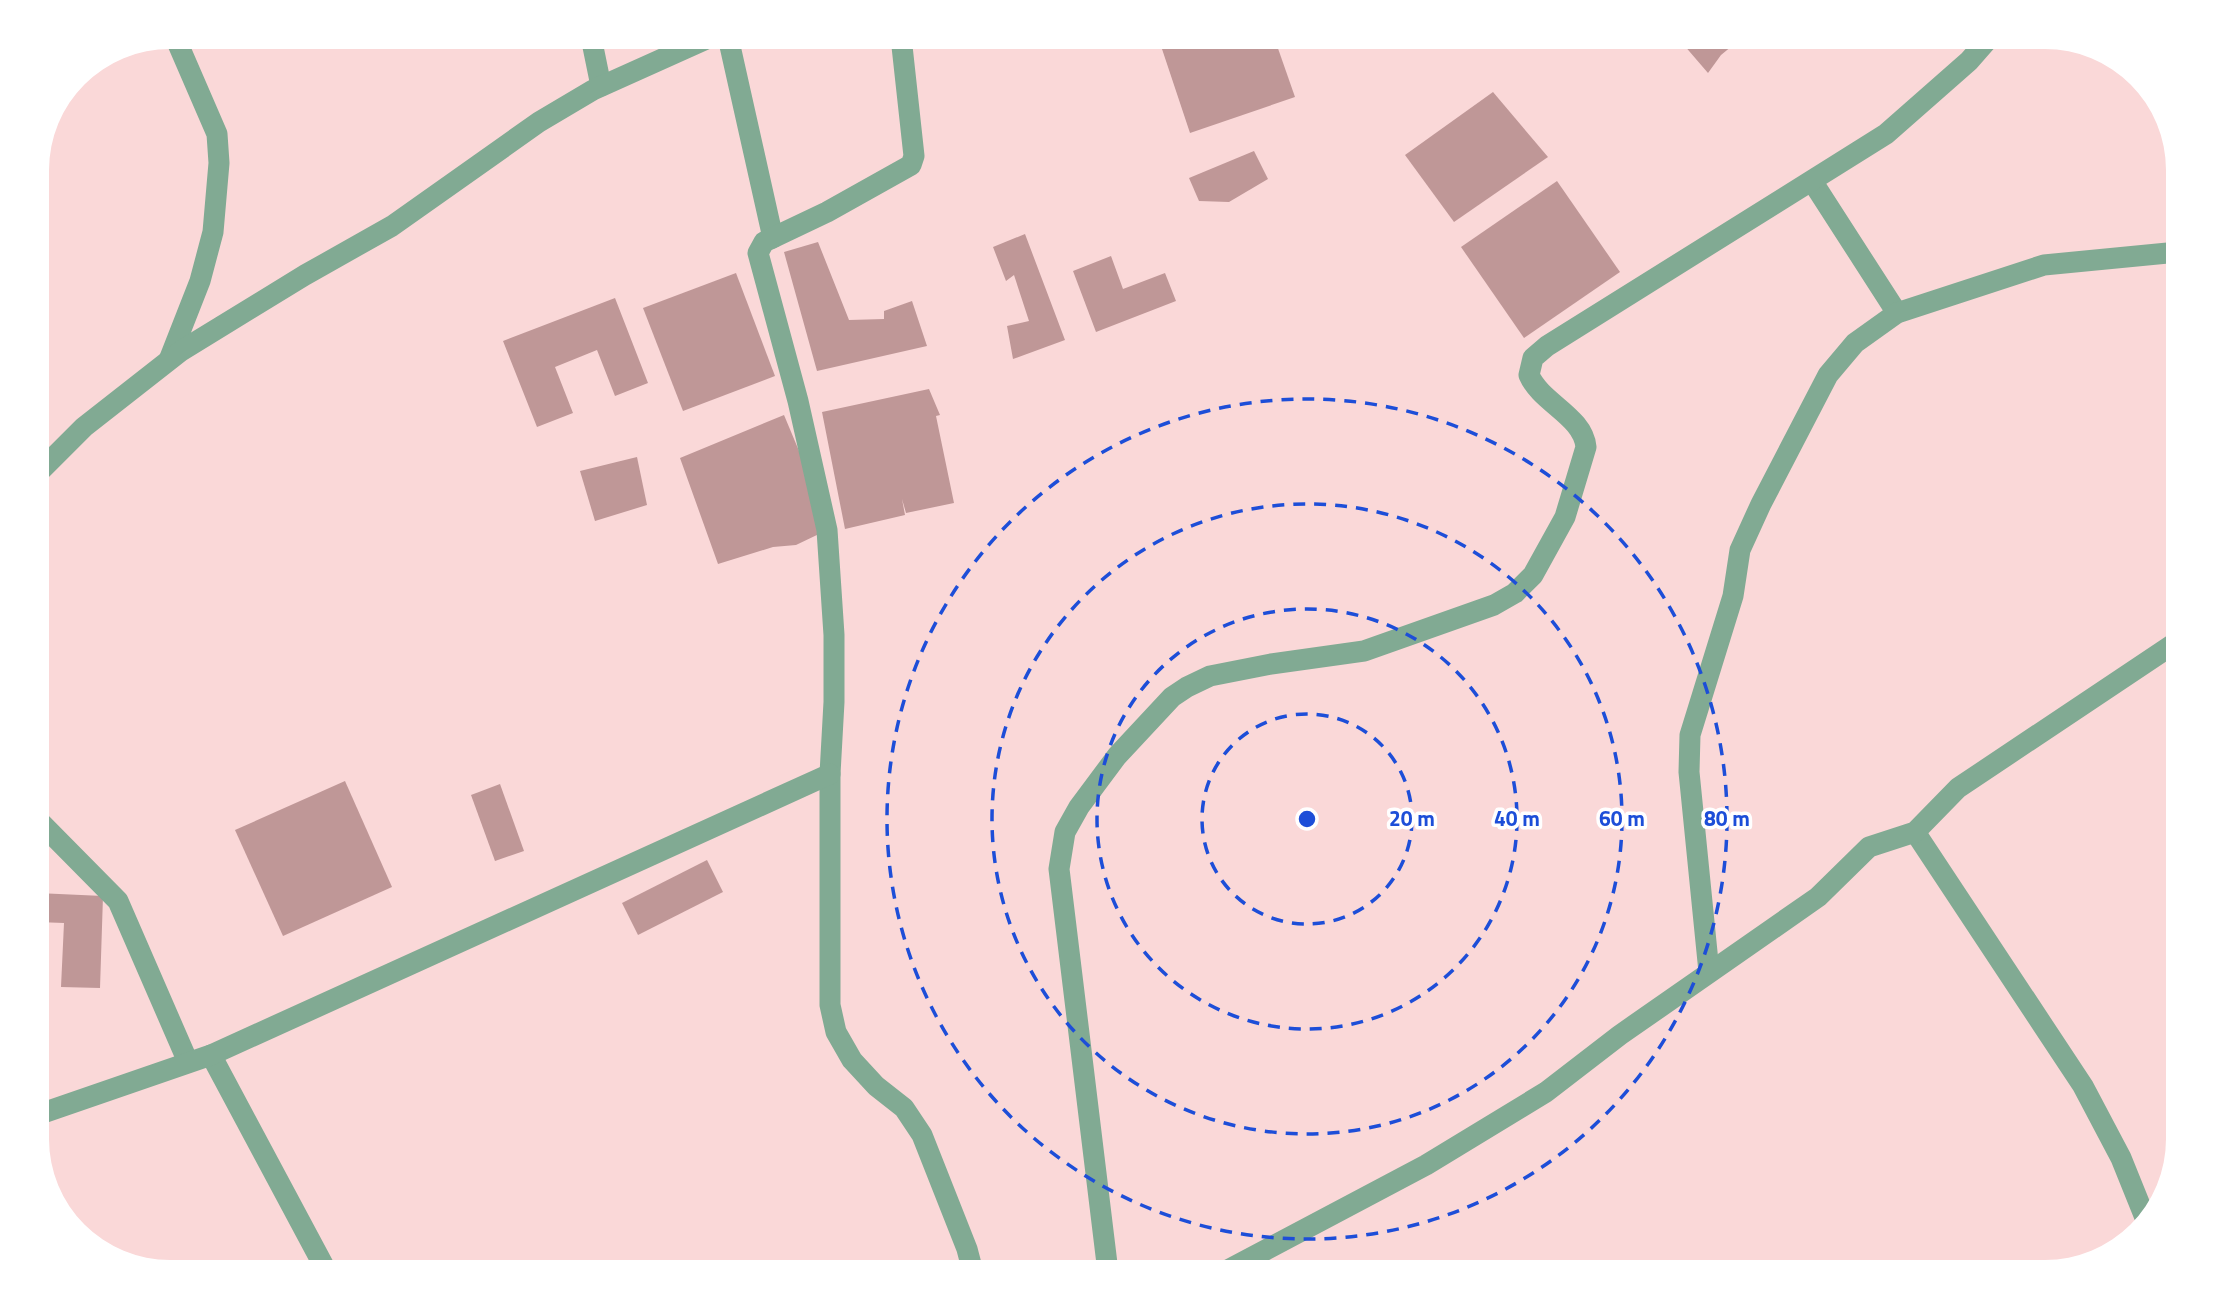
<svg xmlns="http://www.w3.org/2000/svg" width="2215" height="1309" font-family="'Titillium Web',sans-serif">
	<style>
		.building { fill: #bf9797 }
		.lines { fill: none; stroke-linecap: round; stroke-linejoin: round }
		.street { stroke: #81aa93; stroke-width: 21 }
		.ring { fill: none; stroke: #1d4ed8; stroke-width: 3.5; stroke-dasharray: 12 9 }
		.centre { fill: #1d4ed8; stroke: #fff; stroke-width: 3.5 }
		.ring-label { font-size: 21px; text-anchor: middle; font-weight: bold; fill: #1d4ed8; stroke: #fff; stroke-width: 7; stroke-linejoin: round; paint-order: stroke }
	</style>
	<rect width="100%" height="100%" fill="#fad8d8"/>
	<g class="building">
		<polygon points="1158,37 1274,37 1295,97 1190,133"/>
		<polygon points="1677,37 1743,37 1721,55 1708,73"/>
		<polygon points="1493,92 1548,157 1454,222 1405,155"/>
		<polygon points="1254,151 1268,179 1229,202 1199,201 1189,178"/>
		<polygon points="1557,181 1620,272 1524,338 1461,247"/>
		<polygon points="1025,234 1065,340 1013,359 1007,326 1029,321 1014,275 1006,281 993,247"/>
		<polygon points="818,242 849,320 884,319 884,311 912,301 927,346 817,371 784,252"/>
		<polygon points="1111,256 1123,289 1165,273 1176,301 1096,332 1073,271"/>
		<polygon points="736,273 775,376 683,411 643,308"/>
		<polygon points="615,298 648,383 615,396 597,350 555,367 573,413 537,427 503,341"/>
		<polygon points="929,389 940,415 936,416 954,503 906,513 902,499 905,515 845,529 822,412"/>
		<polygon points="784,415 822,506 819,534 796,545 773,547 718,564 680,458"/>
		<polygon points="637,457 647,505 595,521 580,471"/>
		<polygon points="345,781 392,887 283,936 235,830"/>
		<polygon points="500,784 524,851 495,861 471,795"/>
		<polygon points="707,860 723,892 638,935 622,903"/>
		<polygon points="37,893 103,896 100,988 61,987 64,923 37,922"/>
	</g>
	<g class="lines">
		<g class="street">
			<polyline points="591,37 601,86"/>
			<polyline points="728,37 773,238"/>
			<polyline points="901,37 914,156 911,165 827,212 764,242 758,253 798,401 827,530 834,635 834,702 830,774 830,1005 836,1032 852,1060 876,1086 904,1108 922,1135 967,1249 973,1272"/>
			<polyline points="1812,181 1897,313"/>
			<polyline points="169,360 200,281 213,232 219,163 217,134 175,37"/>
			<polyline points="37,474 84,427 181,351 305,275 392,226 539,122 593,90 711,37"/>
			<polyline points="37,819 118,901 188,1062"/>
			<polyline points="1915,832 2083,1086 2121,1158 2146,1220"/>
			<polyline points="1709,972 1689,772 1690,735 1733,596 1740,550 1761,504 1828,375 1855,343 1897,313 2044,265 2178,252"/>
			<polyline points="211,1055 327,1272"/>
			<polyline points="37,1115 211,1055 830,774"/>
			<path d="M1108 1272 1059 869 1065 832 1079 807 1117 756 1172 697 1187 687 1210 676 1271 664 1364 651 1494 605 1515 593 1533 575 1565 517 1586 447C1583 416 1541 403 1529 375L1533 358 1547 346 1886 134 1969 61 1990 37"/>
			<polyline points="1224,1272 1426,1165 1546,1092 1620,1035 1818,897 1869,847 1915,832 1958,788 2178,641"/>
		</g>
	</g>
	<g class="ring">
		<circle cx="1307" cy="819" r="105"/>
		<circle cx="1307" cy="819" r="210"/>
		<circle cx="1307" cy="819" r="315"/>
		<circle cx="1307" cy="819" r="420"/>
	</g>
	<path d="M0 0H2215V1309H0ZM170 49H2045A121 121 0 0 1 2166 170V1139A121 121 0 0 1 2045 1260H170A121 121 0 0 1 49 1139V170A121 121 0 0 1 170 49Z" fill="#fff" fill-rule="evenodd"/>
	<circle cx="1307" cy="819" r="10" class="centre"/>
	<g class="ring-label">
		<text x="1412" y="826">20 m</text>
		<text x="1517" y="826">40 m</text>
		<text x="1622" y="826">60 m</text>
		<text x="1727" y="826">80 m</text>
	</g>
</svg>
